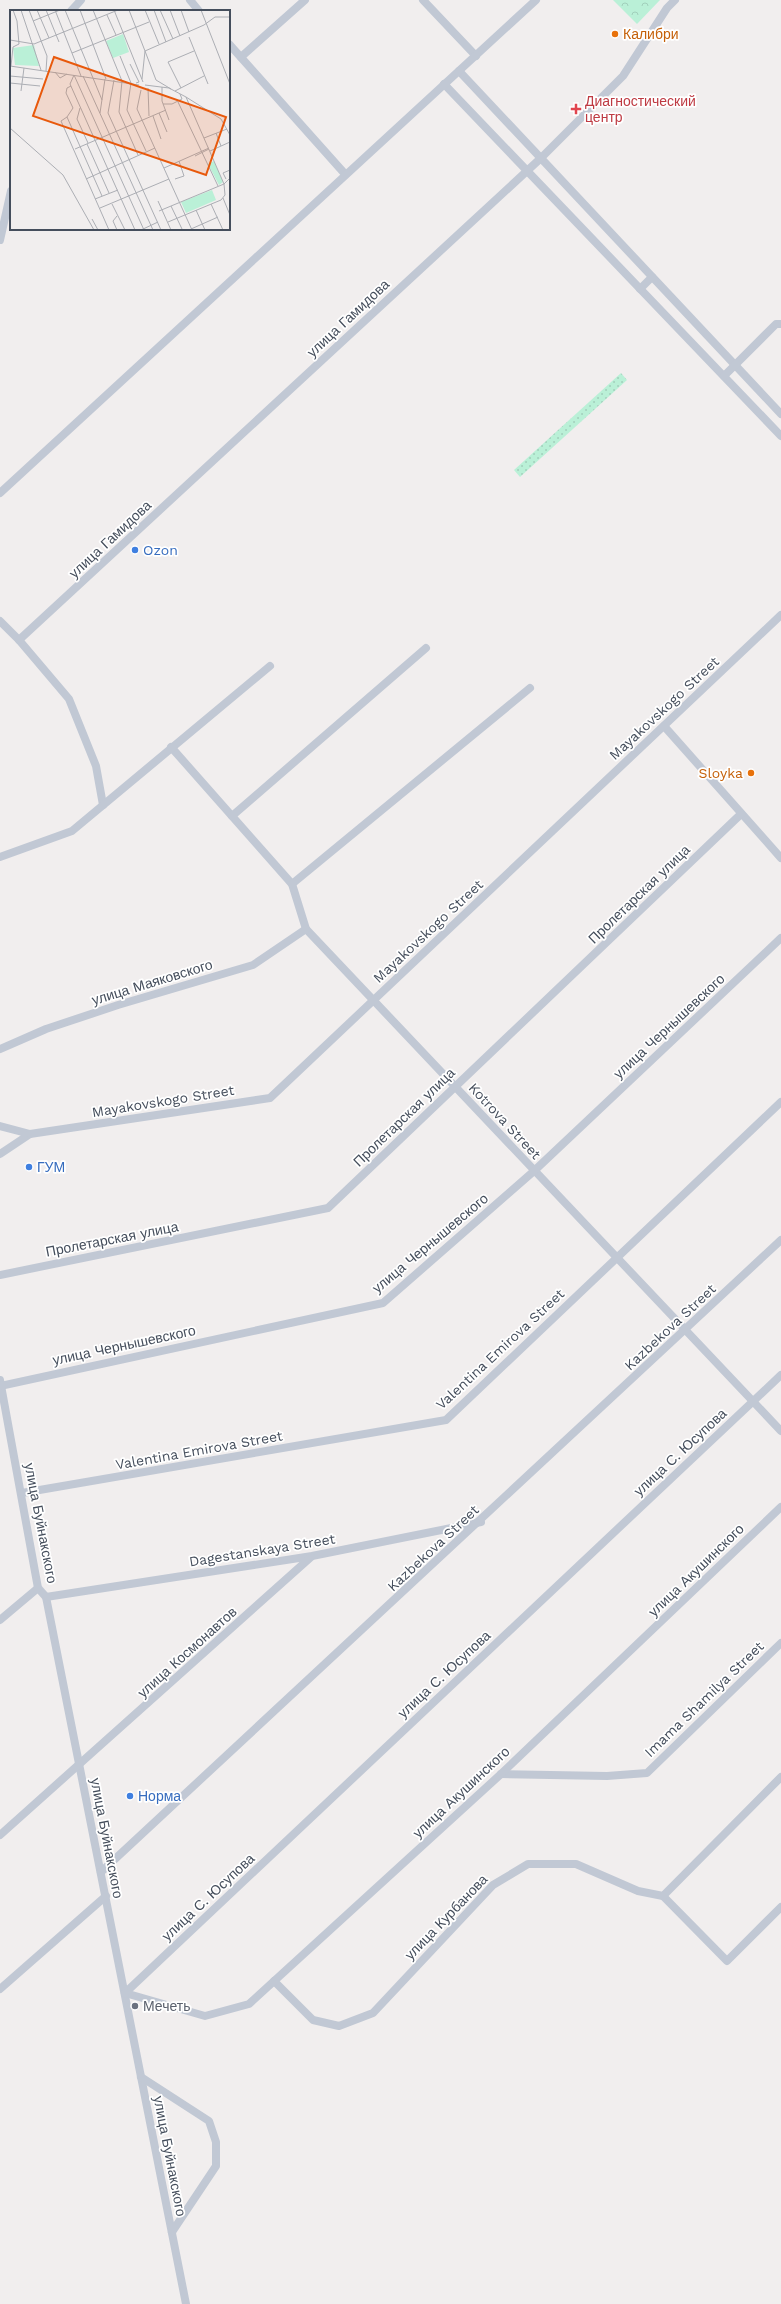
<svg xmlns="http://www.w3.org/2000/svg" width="781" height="2304" font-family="'Work Sans',sans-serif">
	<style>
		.grass { fill: url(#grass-dots) }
		.park { fill: url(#park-crowns) }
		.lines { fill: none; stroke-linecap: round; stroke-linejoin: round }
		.street { stroke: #c1c8d4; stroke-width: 8 }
		.food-dot { fill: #e8710a; stroke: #fff; stroke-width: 1.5 }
		.health-dot { fill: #e0444e; stroke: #fff; stroke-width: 1.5 }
		.shop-dot { fill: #3f7fe0; stroke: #fff; stroke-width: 1.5 }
		.worship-dot { fill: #6b7280; stroke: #fff; stroke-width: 1.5 }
		.labels { text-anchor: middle; stroke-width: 3.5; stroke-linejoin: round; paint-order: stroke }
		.food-label { font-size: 14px; fill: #c56008; stroke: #fff; text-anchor: start }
		.health-label { font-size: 14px; fill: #be3a42; stroke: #fff; text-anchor: start }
		.street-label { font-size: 14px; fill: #454e5c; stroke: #fff }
		.shop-label { font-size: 14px; fill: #366cbe; stroke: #fff; text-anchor: start }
		.worship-label { font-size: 14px; fill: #5b616d; stroke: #fff; text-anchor: start }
		.inset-road { fill: none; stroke: #acaeb4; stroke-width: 1 }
		.view { fill: #e8590c; fill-opacity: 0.15; stroke: #e8590c; stroke-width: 2 }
		.inset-edge { fill: none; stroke: #454e5c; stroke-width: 2 }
	</style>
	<defs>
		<pattern id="grass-dots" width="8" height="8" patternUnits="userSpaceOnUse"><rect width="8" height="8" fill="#baf0d7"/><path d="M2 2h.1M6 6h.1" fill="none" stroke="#a1cfbb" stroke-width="1.8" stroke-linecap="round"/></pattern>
		<pattern id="park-crowns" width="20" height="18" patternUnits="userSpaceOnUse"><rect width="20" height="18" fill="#baf0d7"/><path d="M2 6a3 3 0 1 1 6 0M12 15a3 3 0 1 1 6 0" fill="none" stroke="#a1cfbb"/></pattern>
	</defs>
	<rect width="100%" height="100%" fill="#f1eeee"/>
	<polygon class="grass" points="621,373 627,380 520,477 514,470"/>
	<polygon class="park" points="613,0 660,0 637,24"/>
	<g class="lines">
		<g class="street">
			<polyline points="190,0 199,11"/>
			<polyline points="423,0 476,56"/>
			<polyline points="71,11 81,0"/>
			<polyline points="229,44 345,174"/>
			<polyline points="241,57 305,0"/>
			<polyline points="459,71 781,414"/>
			<polyline points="444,84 781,436"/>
			<polyline points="0,240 11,191"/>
			<polyline points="640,289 652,277"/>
			<polyline points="724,376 776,324 781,324"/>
			<polyline points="0,493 536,0"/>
			<polyline points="0,621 19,640 69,699 96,766 103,805"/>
			<polyline points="19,640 541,158 623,76 667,8 675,0"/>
			<polyline points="664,726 781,858"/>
			<polyline points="171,747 292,884 306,929 781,1431"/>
			<polyline points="232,816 426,648"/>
			<polyline points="0,857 72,831 270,666"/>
			<polyline points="292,884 530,688"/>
			<polyline points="0,1049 46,1029 118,1005 253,965 306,929"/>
			<polyline points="0,1126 30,1134 0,1154"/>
			<polyline points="30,1134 270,1098 781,615"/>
			<polyline points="0,1275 328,1208 741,814"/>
			<polyline points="0,1380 38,1588 46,1597 186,2304"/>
			<polyline points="0,1386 383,1303 534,1171 781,938"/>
			<polyline points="22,1493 446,1420 781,1102"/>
			<polyline points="46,1597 312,1556 481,1522"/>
			<polyline points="0,1620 38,1588"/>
			<polyline points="501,1774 607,1776 647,1773 781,1643"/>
			<polyline points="0,1835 311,1557"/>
			<polyline points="101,1872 781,1240"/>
			<polyline points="663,1896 727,1961 781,1907"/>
			<polyline points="274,1981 313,2020 339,2026 373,2013 493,1885 528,1864 576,1864 638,1891 663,1896 781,1777"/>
			<polyline points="0,1989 106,1896"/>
			<polyline points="125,1993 781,1375"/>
			<polyline points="125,1993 205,2016 249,2004 501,1774 781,1507"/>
			<polyline points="141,2077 209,2121 216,2142 216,2166 172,2232"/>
		</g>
	</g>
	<g class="food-dot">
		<circle cx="615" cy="34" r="4"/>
		<circle cx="751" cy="773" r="4"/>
	</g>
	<path class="health-dot" d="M574 103h4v4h4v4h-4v4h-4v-4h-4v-4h4z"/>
	<g class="shop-dot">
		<circle cx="135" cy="550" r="4"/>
		<circle cx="29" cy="1167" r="4"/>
		<circle cx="130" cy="1796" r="4"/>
	</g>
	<circle class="worship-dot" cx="135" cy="2006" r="4"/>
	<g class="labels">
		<g class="food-label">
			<text x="623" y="39">Калибри</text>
			<text x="743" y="778" text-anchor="end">Sloyka</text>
		</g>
		<g class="health-label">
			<text x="585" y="106">Диагностический<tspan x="585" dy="16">центр</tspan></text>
		</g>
		<g class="street-label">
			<text transform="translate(348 318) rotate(-43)" y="5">улица Гамидова</text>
			<text transform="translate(110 539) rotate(-43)" y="5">улица Гамидова</text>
			<text transform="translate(664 708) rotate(-43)" y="5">Mayakovskogo Street</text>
			<text transform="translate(639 894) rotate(-44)" y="5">Пролетарская улица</text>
			<text transform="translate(428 931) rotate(-43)" y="5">Mayakovskogo Street</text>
			<text transform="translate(152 982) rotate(-17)" y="5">улица Маяковского</text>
			<text transform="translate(669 1026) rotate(-43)" y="5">улица Чернышевского</text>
			<text transform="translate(163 1101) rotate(-9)" y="5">Mayakovskogo Street</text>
			<text transform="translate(404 1117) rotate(-44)" y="5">Пролетарская улица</text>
			<text transform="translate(505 1121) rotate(47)" y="5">Kotrova Street</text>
			<text transform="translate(112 1239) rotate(-11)" y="5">Пролетарская улица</text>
			<text transform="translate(430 1243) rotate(-40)" y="5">улица Чернышевского</text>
			<text transform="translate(670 1327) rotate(-43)" y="5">Kazbekova Street</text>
			<text transform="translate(124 1345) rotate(-12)" y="5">улица Чернышевского</text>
			<text transform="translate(500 1349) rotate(-43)" y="5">Valentina Emirova Street</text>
			<text transform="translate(199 1450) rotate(-10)" y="5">Valentina Emirova Street</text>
			<text transform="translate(680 1452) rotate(-43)" y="5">улица С. Юсупова</text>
			<text transform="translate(41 1523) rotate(79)" y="5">улица Буйнакского</text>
			<text transform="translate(433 1548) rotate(-43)" y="5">Kazbekova Street</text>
			<text transform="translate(262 1550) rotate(-9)" y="5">Dagestanskaya Street</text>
			<text transform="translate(696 1570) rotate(-44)" y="5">улица Акушинского</text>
			<text transform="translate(187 1652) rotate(-42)" y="5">улица Космонавтов</text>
			<text transform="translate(444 1674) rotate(-43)" y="5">улица С. Юсупова</text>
			<text transform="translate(704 1699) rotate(-44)" y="5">Imama Shamilya Street</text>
			<text transform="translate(461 1792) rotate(-43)" y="5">улица Акушинского</text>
			<text transform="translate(107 1838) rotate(79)" y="5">улица Буйнакского</text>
			<text transform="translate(208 1897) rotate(-43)" y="5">улица С. Юсупова</text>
			<text transform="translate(446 1917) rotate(-46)" y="5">улица Курбанова</text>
			<text transform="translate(170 2156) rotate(79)" y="5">улица Буйнакского</text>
		</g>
		<g class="shop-label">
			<text x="143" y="555">Ozon</text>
			<text x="37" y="1172">ГУМ</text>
			<text x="138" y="1801">Норма</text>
		</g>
		<g class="worship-label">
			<text x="143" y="2011">Мечеть</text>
		</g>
	</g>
	<g transform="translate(10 10)">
		<rect width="220" height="220" fill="#f1eeee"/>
		<path d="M24 35 29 56 5 55 3 38Z" fill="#baf0d7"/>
		<path d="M113 24 119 42 103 48 96 31ZM204 151 213 172 209 175 198 154ZM202 180 206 190 176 203 171 192Z" fill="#baf0d7"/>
		<path class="inset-road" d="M11 0 31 60M19 0 37 46 36 61M27 0 39 28M36 0 49 32M45 0 71 66M55 0 92 90M70 0 96 69M83 0 112 71 109 102 128 145M104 0 133 72M119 0 135 41 132 69M135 0 149 34M144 0 156 32M150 0 163 29M160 0 170 26M171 0 179 22M191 0 220 74M97 5 106 25M23 11 50 0M179 27 198 74M0 30 24 34 108 0M62 43 139 12M110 46 121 73 117 100 136 141M120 54 129 72 126 73M0 56 129 75M1 56 3 37 9 34 7 11 3 0M45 62 50 68 57 64M64 65 60 74 125 220M64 65 134 220M0 66 33 69M73 66 143 220M104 70 98 103 151 220M0 73 30 76M135 75 159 78 176 87 211 109 220 125M61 76 57 78 56 83 63 98 57 107 92 186M152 77V91L159 110M138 78 139 106M171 78 158 52 184 41M161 79 146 70 135 41 194 15 205 7H220M131 80 127 99 182 220M11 81 14 58M165 81 194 66M168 92 208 176M153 94H162L172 89 170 84M70 98 67 109 78 133M90 103 95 69M149 103 157 122M143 106 151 129M57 107 51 111 99 220M0 118 53 165 84 220M206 123 211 136M194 128 217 119M77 134 99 183M65 139 156 100M200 141 220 132M185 146 199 139M154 158 199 138M76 169 145 138M165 169 174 166 169 151M216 169 213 163 220 160M213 188 220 205M85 189 108 180M148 191 161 220M102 194 115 220M201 194 213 220M161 196 172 219M90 198 159 169M186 200 195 220M149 201 214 174 220 168M107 206 103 211 107 220M82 209 88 220M158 212 211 190 215 185 214 174 176 87M181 219 208 207M131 220 148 212"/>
		<path class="view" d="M44 47 216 107 196 165 23 106Z"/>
		<rect width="220" height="220" class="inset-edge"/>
	</g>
</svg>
